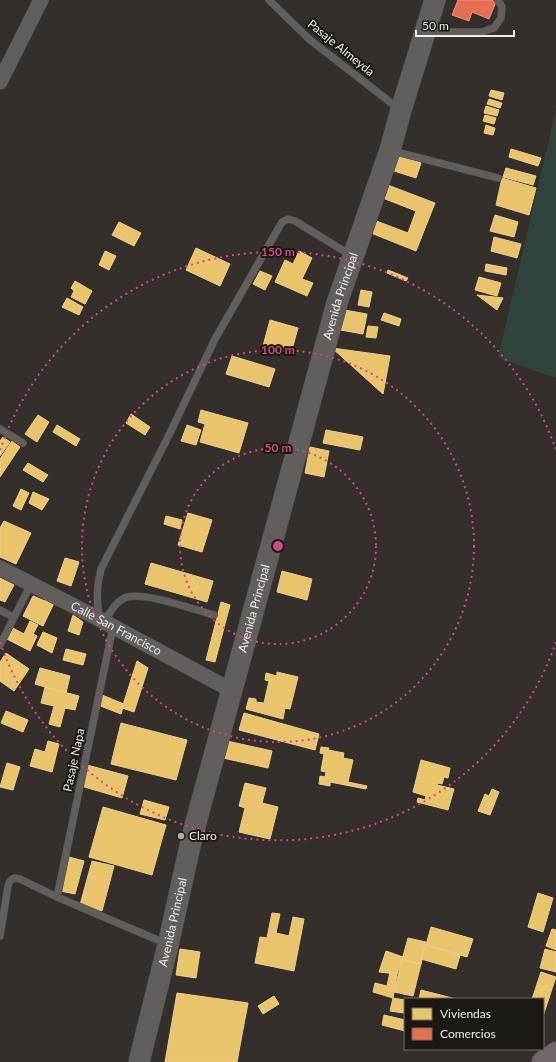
<svg xmlns="http://www.w3.org/2000/svg" width="556" height="1062" font-family="Lato,sans-serif">
	<style>
		.green { fill: #2f453b }
		.homes { fill: #e9c46a; stroke: #ecd090 }
		.shops { fill: #e76f51; stroke: #ea947e }
		.lines { fill: none; stroke-linecap: round; stroke-linejoin: round }
		.service-casing { stroke: #4f4a47; stroke-width: 8 }
		.minor-casing { stroke: #4f4a47; stroke-width: 16 }
		.secondary-casing { stroke: #4f4a47; stroke-width: 22 }
		.trunk-casing { stroke: #4f4a47; stroke-width: 24 }
		.service { stroke: #625e5b; stroke-width: 7 }
		.minor { stroke: #625e5b; stroke-width: 15 }
		.secondary { stroke: #625e5b; stroke-width: 21 }
		.trunk { stroke: #726666; stroke-width: 22 }
		.ring { fill: none; stroke: #ce4d7e; stroke-width: 2; stroke-dasharray: 2 4 }
		.poi-dot { fill: #b0aaa5; stroke: #1c1814; stroke-width: 1.5 }
		.labels { text-anchor: middle; stroke-width: 4; stroke-linejoin: round; paint-order: stroke }
		.street-label { font-size: 12px; fill: #f2ece7; stroke: #1c1814 }
		.poi-label { font-size: 12px; fill: #f2ece7; stroke: #1c1814; text-anchor: start }
		.centre { fill: #ce4d7e; stroke: #1c1814; stroke-width: 2 }
		.ring-label { font-size: 12px; text-anchor: middle; font-weight: bold; fill: #ce4d7e; stroke: #1c1814; stroke-width: 4; stroke-linejoin: round; paint-order: stroke }
	</style>
	<rect width="100%" height="100%" fill="#342f2b"/>
	<polygon class="green" points="556,109 556,378 498,358"/>
	<g class="homes">
		<polygon points="491,90 504,93 502,100 489,96"/>
		<polygon points="489,99 502,103 500,108 487,104"/>
		<polygon points="486,106 499,110 497,116 484,113"/>
		<polygon points="485,115 496,118 494,124 483,121"/>
		<polygon points="486,125 495,128 493,135 484,133"/>
		<polygon points="511,149 541,158 538,166 509,157"/>
		<polygon points="396,155 421,163 416,178 391,170"/>
		<polygon points="506,168 536,176 533,185 503,177"/>
		<polygon points="502,178 536,188 529,215 496,205"/>
		<polygon points="385,184 435,203 416,251 366,231 371,219 408,233 416,211 380,197"/>
		<polygon points="495,215 518,222 514,237 490,231"/>
		<polygon points="119,222 141,233 134,246 112,235"/>
		<polygon points="494,237 521,244 517,258 491,251"/>
		<polygon points="196,248 230,264 220,286 186,270"/>
		<polygon points="105,251 116,256 109,270 99,265"/>
		<polygon points="299,251 312,258 302,279 313,283 307,296 275,282 285,260 293,264"/>
		<polygon points="486,264 507,268 506,275 485,271"/>
		<polygon points="388,270 408,278 406,281 387,273"/>
		<polygon points="260,271 272,276 265,290 253,284"/>
		<polygon points="479,277 501,283 497,296 475,290"/>
		<polygon points="75,281 92,291 85,304 71,297 74,291 71,288"/>
		<polygon points="361,290 372,292 369,307 358,305"/>
		<polygon points="477,295 503,298 497,310"/>
		<polygon points="67,298 83,307 79,315 62,307"/>
		<polygon points="339,309 367,314 363,334 335,329"/>
		<polygon points="384,313 401,319 399,326 381,320"/>
		<polygon points="270,320 298,328 291,353 263,346"/>
		<polygon points="368,326 378,327 376,338 366,337"/>
		<polygon points="332,348 390,356 383,394"/>
		<polygon points="232,356 275,369 269,387 226,374"/>
		<polygon points="201,410 248,423 239,453 200,442 205,424 198,422"/>
		<polygon points="131,414 150,427 145,435 126,423"/>
		<polygon points="38,415 49,422 37,442 25,434"/>
		<polygon points="57,425 80,439 76,446 53,432"/>
		<polygon points="187,425 201,430 196,445 181,441"/>
		<polygon points="326,430 363,437 360,450 323,443"/>
		<polygon points="3,437 10,442 0,456 0,441"/>
		<polygon points="12,441 20,447 0,477 0,459"/>
		<polygon points="310,447 329,451 324,477 305,473"/>
		<polygon points="28,463 48,475 43,482 23,470"/>
		<polygon points="21,489 29,493 21,510 13,506"/>
		<polygon points="33,492 49,499 42,510 29,503"/>
		<polygon points="188,513 212,520 202,552 178,545"/>
		<polygon points="166,516 182,520 180,529 164,524"/>
		<polygon points="4,521 31,533 16,564 0,557 0,528"/>
		<polygon points="65,558 79,562 71,586 57,581"/>
		<polygon points="151,563 213,581 207,602 145,584"/>
		<polygon points="282,571 312,579 307,600 277,592"/>
		<polygon points="0,578 14,585 5,602 0,600"/>
		<polygon points="33,596 45,601 47,596 56,599 43,626 23,616"/>
		<polygon points="221,602 230,605 215,662 206,660"/>
		<polygon points="73,615 83,622 79,635 68,631"/>
		<polygon points="30,621 38,625 33,634 37,636 30,651 5,638 11,627 24,634"/>
		<polygon points="43,632 57,638 52,653 37,645"/>
		<polygon points="66,649 86,654 83,665 63,660"/>
		<polygon points="6,653 29,669 14,691 0,681 0,662"/>
		<polygon points="137,661 148,668 134,712 122,708"/>
		<polygon points="40,668 70,676 66,693 35,684"/>
		<polygon points="277,672 298,677 290,709 285,708 283,719 246,709 249,698 256,699 256,702 264,703 269,681 265,680 266,673 277,676"/>
		<polygon points="45,687 79,696 75,710 65,708 60,727 49,724 54,706 41,703"/>
		<polygon points="102,695 124,704 121,714 98,705"/>
		<polygon points="6,711 28,720 23,732 1,723"/>
		<polygon points="244,713 319,734 315,750 239,730"/>
		<polygon points="121,723 187,740 176,780 111,764"/>
		<polygon points="48,741 59,744 52,772 30,766 35,749 45,752"/>
		<polygon points="227,741 272,751 268,768 223,758"/>
		<polygon points="321,747 329,748 328,750 344,753 343,758 353,760 348,782 367,786 366,789 330,782 330,786 319,784 320,776 325,777 326,772 321,771 324,754 320,753"/>
		<polygon points="421,760 450,768 448,778 444,777 442,784 438,783 437,785 454,789 448,810 417,802 418,798 425,800 426,796 413,792"/>
		<polygon points="7,763 20,767 13,790 0,787"/>
		<polygon points="87,765 128,776 122,798 81,786"/>
		<polygon points="245,783 266,788 262,803 278,807 270,839 239,832 245,808 239,806"/>
		<polygon points="492,789 499,792 490,815 478,811 485,794 489,796"/>
		<polygon points="144,800 169,807 165,820 140,814"/>
		<polygon points="103,807 166,825 152,875 89,857"/>
		<polygon points="69,857 84,861 75,894 60,891"/>
		<polygon points="92,861 114,866 102,911 80,905"/>
		<polygon points="538,893 553,898 543,932 528,927"/>
		<polygon points="272,913 280,914 276,933 289,936 293,917 304,919 294,971 255,963 260,937 267,938"/>
		<polygon points="431,927 473,939 467,957 426,945"/>
		<polygon points="552,929 556,930 556,950 546,946"/>
		<polygon points="408,938 426,942 421,964 402,960"/>
		<polygon points="426,945 460,955 456,969 421,959"/>
		<polygon points="180,949 200,952 196,978 176,975"/>
		<polygon points="545,949 556,952 556,972 540,968"/>
		<polygon points="386,951 403,957 397,974 379,972"/>
		<polygon points="402,960 421,964 413,996 394,992"/>
		<polygon points="390,972 397,974 393,998 373,992 375,983 387,986"/>
		<polygon points="541,972 556,977 543,1016 543,999 532,999"/>
		<polygon points="421,990 456,999 419,999"/>
		<polygon points="177,993 248,1003 237,1062 165,1062"/>
		<polygon points="274,996 279,1004 263,1014 258,1006"/>
		<polygon points="393,998 405,1000 404,1013 390,1011"/>
		<polygon points="384,1015 405,1020 405,1031 382,1025"/>
	</g>
	<polygon class="shops" points="458,0 491,0 496,2 489,19 472,12 469,21 452,15"/>
	<g class="lines">
		<g class="service-casing">
			<g id="service">
				<polyline points="269,0 309,39 399,109"/>
				<polyline points="427,32 482,32 494,28 501,18 502,7 498,0"/>
				<polyline points="393,151 498,178"/>
				<polyline points="0,429 23,443"/>
				<polyline points="0,610 13,617"/>
				<path d="M99 619C97 600 96 587 101 569L169 435 215 339 282 222 288 219 295 221 352 256"/>
				<path d="M105 622C109 613 115 603 124 598 141 590 195 610 214 615"/>
				<polyline points="0,645 31,584"/>
				<polyline points="57,897 113,627"/>
				<polyline points="0,936 8,886 10,881 14,878 20,879 57,897 167,944"/>
			</g>
		</g>
		<g class="minor-casing">
			<g id="minor">
				<polyline points="0,82 41,0"/>
				<path id="s1" d="M0 568 99 619 231 690"/>
			</g>
		</g>
		<g class="secondary-casing">
			<g id="secondary">
				<path id="s2" d="M139 1062 168 945 192 837 337 303 390 150 401 110 435 0"/>
			</g>
		</g>
		<g class="trunk-casing">
			<polyline id="trunk" points="543,1062 556,1053"/>
		</g>
		<use href="#service" class="service"/>
		<use href="#minor" class="minor"/>
		<use href="#secondary" class="secondary"/>
		<use href="#trunk" class="trunk"/>
	</g>
	<g class="ring">
		<circle cx="278" cy="546" r="98"/>
		<circle cx="278" cy="546" r="196"/>
		<path d="M556 642A294 294 0 0 1 0 642M0 450A294 294 0 0 1 556 450"/>
	</g>
	<circle class="poi-dot" cx="181" cy="836" r="4"/>
	<g class="labels">
		<g class="street-label">
			<text transform="translate(341 48) rotate(39)" y="4">Pasaje Almeyda</text>
			<text dy="4" stroke="none"><textPath href="#s2" startOffset="792">Avenida Principal</textPath></text>
			<text dy="4" stroke="none"><textPath href="#s2" startOffset="468">Avenida Principal</textPath></text>
			<text dy="4" stroke="none"><textPath href="#s1" startOffset="131">Calle San Francisco</textPath></text>
			<text transform="translate(74 760) rotate(-78)" y="4">Pasaje Napa</text>
			<text dy="4" stroke="none"><textPath href="#s2" startOffset="144">Avenida Principal</textPath></text>
		</g>
		<g class="poi-label">
			<text x="189" y="840">Claro</text>
		</g>
	</g>
	<circle cx="278" cy="546" r="6" class="centre"/>
	<g class="ring-label">
		<text x="278" y="256">150 m</text>
		<text x="278" y="354">100 m</text>
		<text x="278" y="452">50 m</text>
	</g>
	<rect x="404" y="998" width="140" height="52" fill="#1c1814" stroke="#726d68"/>
	<rect x="412" y="1008" width="20" height="12" fill="#e9c46a" stroke="#726d68"/>
	<text x="440" y="1018" font-size="12" fill="#f2ece7">Viviendas</text>
	<rect x="412" y="1028" width="20" height="12" fill="#e76f51" stroke="#726d68"/>
	<text x="440" y="1038" font-size="12" fill="#f2ece7">Comercios</text>
	<path d="M416 30v6h98v-6" fill="none" stroke="#f2ece7" stroke-width="2"/>
	<text x="422" y="30" font-size="12" fill="#f2ece7" stroke="#1c1814" stroke-width="3" paint-order="stroke">50 m</text>
</svg>
